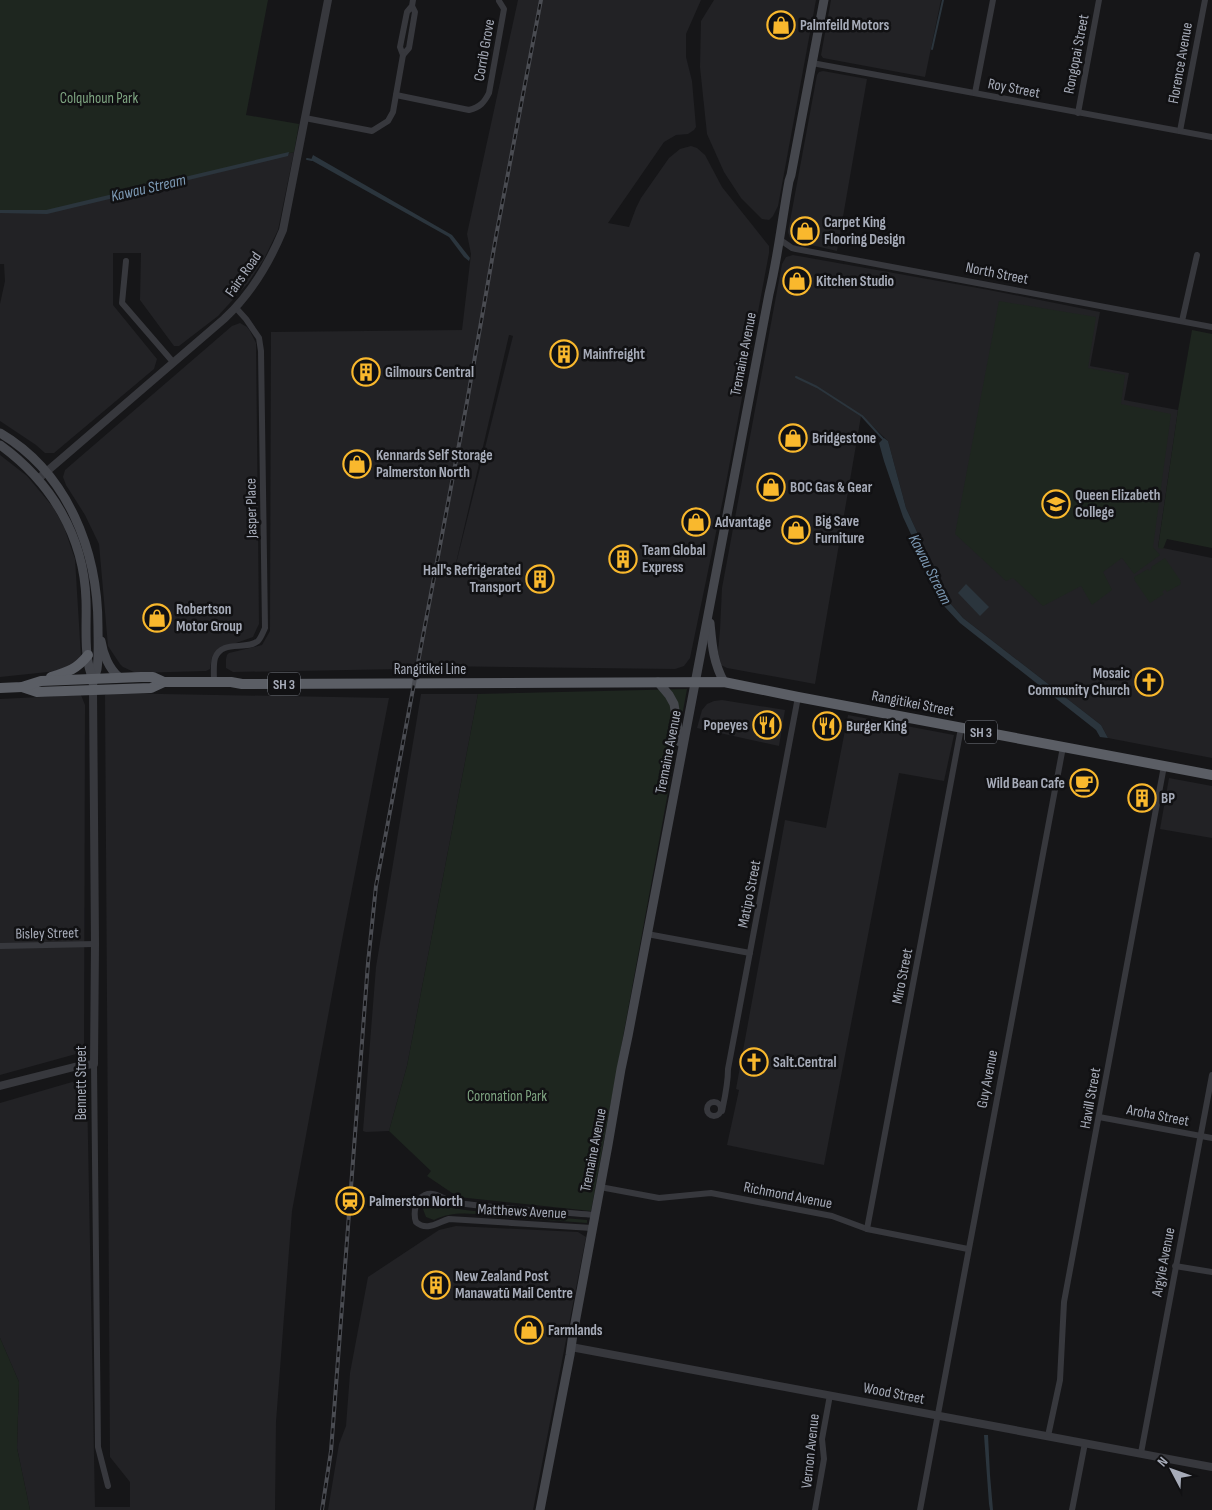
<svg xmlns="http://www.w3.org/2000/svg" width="1212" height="1510" font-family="'Sofia Sans Condensed',sans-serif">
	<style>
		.built { fill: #222225; fill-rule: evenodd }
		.green { fill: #1e261f }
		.water { fill: #2b353d }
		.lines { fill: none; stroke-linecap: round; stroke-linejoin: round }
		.stream { stroke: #2b353d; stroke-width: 2 }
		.minor { stroke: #37383d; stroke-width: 6 }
		.tertiary { stroke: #37383d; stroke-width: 8 }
		.secondary { stroke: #45474d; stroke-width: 9 }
		.trunk { stroke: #5b5e65; stroke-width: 10 }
		.rail-casing { stroke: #4a4c52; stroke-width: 4 }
		.rail { stroke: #111113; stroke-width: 2; stroke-dasharray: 5.5; stroke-linecap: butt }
		.labels { text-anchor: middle; stroke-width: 5; stroke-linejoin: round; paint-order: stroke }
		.shield { fill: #111113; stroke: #7a7e87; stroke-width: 1 }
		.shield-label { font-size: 14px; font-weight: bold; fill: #a7acb9 }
		.poi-label { font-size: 15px; font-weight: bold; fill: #a7acb9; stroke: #111113; text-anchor: start }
		.street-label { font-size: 15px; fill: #a7acb9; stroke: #111113 }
		.park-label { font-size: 15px; fill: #7ea481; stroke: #111113 }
		.water-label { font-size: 16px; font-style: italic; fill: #7d9ab5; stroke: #111113 }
	</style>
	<rect width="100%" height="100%" fill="#161618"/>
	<g class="built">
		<path d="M518 0H701L686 34V57L692 81 696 127 694 130 688 134 676 135 664 142 608 223 629 227 636 208 641 198 669 158 680 149 691 146 697 148 705 155 722 187 769 246V253L724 494 690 658 684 666 675 669 431 666 402 669 233 672 226 668V659L227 655 229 653 262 645 270 631 271 332 462 330 471 254 467 234ZM510 335 513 336 452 580 509 335Z"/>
		<polygon points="714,0 816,0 778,206 773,216 769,220 762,219 741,198 724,172 707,134 700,67 701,21"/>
		<polygon points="831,0 941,0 925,77 823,58 821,55"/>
		<polygon points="823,71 867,79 837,251 794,241 790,238 788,232 817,75 819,72"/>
		<polygon points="294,152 278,230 264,259 248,283 218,316 179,346 174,346 140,300 141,253 113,253 113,305 157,359 154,369 54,453 45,453 36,445 0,421 0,304 5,281 4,264 0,264 0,211 46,212"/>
		<polygon points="793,255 989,290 1100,312 1090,366 1129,373 1124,400 1178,410 1158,547 1212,558 1212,758 1108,738 1101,725 963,618 949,602 906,508 888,441 862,416 861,416 815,684 727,668 721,665 718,652 720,630 722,588 782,264 786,257"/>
		<polygon points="240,323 247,327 250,331 256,343 259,624 257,628 253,637 219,649 212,657 210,669 206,671 136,673 123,667 120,664 108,646 99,544 85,515 66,485 63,477 65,470 232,326"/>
		<polygon points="0,455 27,476 53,507 64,527 75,559 81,657 67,670 0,677"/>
		<polygon points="109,693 389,698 343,935 292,1211 276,1422 275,1510 30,1510 17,1448 19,1382 0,1338 0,1103 79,1080 87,1088 95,1507 130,1507 130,1482 110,1457 105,695"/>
		<polygon points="421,694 478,694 407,1066 389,1131 366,1132 363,1131 376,967"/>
		<polygon points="81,695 85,705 84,1046 76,1054 0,1075 0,699"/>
		<polygon points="722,700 785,710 779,746 697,728 702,710 707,704 714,701"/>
		<polygon points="848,715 954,735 944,781 899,773 824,1165 727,1145 739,1090 736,1089 785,820 826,828"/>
		<polygon points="1169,778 1212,786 1212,838 1160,829"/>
		<polygon points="456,1226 578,1232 586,1237 533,1510 328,1510 339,1444 346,1426 350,1373 368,1277 439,1230"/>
	</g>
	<g class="green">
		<polygon points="0,0 268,0 246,115 299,124 294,152 46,212 0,211"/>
		<polygon points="999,301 1096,317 1088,368 1125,375 1121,404 1171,414 1153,547 1160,555 1134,574 1122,558 1103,572 1112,590 1092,605 1081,586 1043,606 1013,578 1006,581 955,534"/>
		<polygon points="1192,330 1212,334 1212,548 1167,539 1163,549 1158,548 1178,410"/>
		<polygon points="1165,558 1180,580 1181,584 1167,592 1165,589 1162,592 1164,594 1150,603 1135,581 1134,577 1148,569 1149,571 1152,569 1151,567"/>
		<polygon points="687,689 591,1211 458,1197 427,1176 431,1171 389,1131 407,1066 478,694"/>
		<path d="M431 1199C440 1201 445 1206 453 1208 472 1212 491 1212 510 1213L509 1218C485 1216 457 1208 434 1220L426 1217 423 1209 425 1202Z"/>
		<polygon points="520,1214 587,1220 587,1223 519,1218"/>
		<polygon points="0,1338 19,1382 17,1448 30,1510 0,1510"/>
	</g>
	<g class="water">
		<polygon points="289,152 288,156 47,214 0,213 0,210 46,210"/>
		<polygon points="313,155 452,235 470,258 469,261 464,257 449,237 311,160"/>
		<polygon points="884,438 888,441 906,508 949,602 963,618 1101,725 1108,738 1100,737 1096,730 960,623 944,606 903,517 884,461 879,443"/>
		<polygon points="966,584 989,607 980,616 958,593"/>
		<polygon points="984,1435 988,1435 990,1475 993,1510 990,1510 989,1504"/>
	</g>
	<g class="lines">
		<g class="stream">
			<polyline points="932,49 943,0"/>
			<polyline points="307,159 312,160"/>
			<polyline points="796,377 817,387 862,416 883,439"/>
		</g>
		<g class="minor">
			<polyline points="412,6 415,12 409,48 403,55 400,47 407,12 412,6 413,0"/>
			<polyline points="812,63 1212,137"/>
			<polyline points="975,93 993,0"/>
			<path d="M396 95 469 110C480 107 484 103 489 93L504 9 499 1"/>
			<polyline points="1078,113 1099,0"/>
			<polyline points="305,118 372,131 388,121 393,112 403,55"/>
			<polyline points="1180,131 1205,0"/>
			<polyline points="779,239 792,248 796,249 1212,327"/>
			<polyline points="126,261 122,303 173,362"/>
			<polyline points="1182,321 1197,255"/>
			<path d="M214 682C214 675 213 665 215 658 222 639 246 651 258 641 261 638 263 632 265 628L261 351 259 338 246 319 236 308"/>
			<polyline points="647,934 750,953"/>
			<polyline points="0,946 95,944"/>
			<polyline points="94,1064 98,1447 108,1486"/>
			<circle cx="714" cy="1109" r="7"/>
			<path d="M722 1111C725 1097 728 1084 728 1069L798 697"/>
			<polyline points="1099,1117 1212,1138"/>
			<polyline points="600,1187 659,1198 711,1193 832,1216 867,1229 968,1249"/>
			<path d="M592 1228 449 1219C438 1222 427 1232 416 1222 413 1213 415 1200 425 1195 436 1190 446 1202 457 1203 503 1209 549 1211 595 1215"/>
			<polyline points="867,1229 961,728"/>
			<polyline points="1175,1266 1212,1272"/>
			<polyline points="1048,1436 1060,1380 1064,1302 1164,766"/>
			<polyline points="1141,1453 1212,1075"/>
			<polyline points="815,1510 824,1459 822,1439 830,1395"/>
			<polyline points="920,1510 1063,747"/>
			<polyline points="1072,1510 1085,1443"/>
		</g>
		<g class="tertiary">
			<path d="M38 479 224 319C251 294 269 264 283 230L328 0"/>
			<polyline points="0,1086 78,1066 94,1064 95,944 93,690"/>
			<polyline points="571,1347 1212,1467"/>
		</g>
		<g class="secondary">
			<path d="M0 433C68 473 98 551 98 627 98 640 99 655 97 669 96 674 93 678 93 683"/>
			<path d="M0 445C51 482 84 536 86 600 87 624 83 657 93 679"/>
			<path d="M710 623C712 644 713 662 724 682"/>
			<path d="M101 641C103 654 109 669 119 677"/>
			<polyline points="658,682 669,695 674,704 680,742"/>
			<path d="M540 1510 570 1355 573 1334 608 1145 621 1069 628 1036C674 789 721 542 769 294 778 257 782 219 789 181L791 175 824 0"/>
		</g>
		<g class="trunk">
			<path d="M51 677C68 672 77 669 88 655"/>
			<polyline points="22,687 37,692 151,688 164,682"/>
			<polyline points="0,688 22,687 41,681 141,677 153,677 164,682 231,682 242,684 724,682 798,697 1212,775"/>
		</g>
		<g class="rail-casing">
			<polyline id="rail" points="322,1510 331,1451 334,1412 368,963 376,886 467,402 497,231 541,0"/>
		</g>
		<use href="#rail" class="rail"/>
	</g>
	<defs>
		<g id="shop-ring" transform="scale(1.4375)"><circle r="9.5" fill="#111113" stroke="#f9b82d" stroke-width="1.5"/><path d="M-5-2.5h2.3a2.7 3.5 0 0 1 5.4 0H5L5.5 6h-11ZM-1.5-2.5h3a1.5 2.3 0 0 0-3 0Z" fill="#f9b82d"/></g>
		<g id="building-ring" transform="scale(1.4375)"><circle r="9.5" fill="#111113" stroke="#f9b82d" stroke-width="1.5"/><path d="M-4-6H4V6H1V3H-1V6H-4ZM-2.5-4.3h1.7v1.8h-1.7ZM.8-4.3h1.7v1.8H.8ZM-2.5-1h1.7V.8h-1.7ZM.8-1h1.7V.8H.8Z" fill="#f9b82d"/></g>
		<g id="school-ring" transform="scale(1.4375)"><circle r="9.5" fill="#111113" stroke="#f9b82d" stroke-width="1.5"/><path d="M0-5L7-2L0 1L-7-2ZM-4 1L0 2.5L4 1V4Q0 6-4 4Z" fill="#f9b82d"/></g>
		<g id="church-ring" transform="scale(1.4375)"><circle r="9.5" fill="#111113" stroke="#f9b82d" stroke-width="1.5"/><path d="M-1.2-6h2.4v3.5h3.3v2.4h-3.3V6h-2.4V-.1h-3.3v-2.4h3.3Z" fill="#f9b82d"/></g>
		<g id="restaurant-ring" transform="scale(1.4375)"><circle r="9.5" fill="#111113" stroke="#f9b82d" stroke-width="1.5"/><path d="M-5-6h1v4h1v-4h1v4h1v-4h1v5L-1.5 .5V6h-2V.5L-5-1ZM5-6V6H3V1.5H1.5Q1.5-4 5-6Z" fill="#f9b82d"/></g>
		<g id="cafe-ring" transform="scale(1.4375)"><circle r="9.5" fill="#111113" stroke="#f9b82d" stroke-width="1.5"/><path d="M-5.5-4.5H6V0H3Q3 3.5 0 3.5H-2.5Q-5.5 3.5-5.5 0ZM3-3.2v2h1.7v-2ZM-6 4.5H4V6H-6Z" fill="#f9b82d"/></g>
		<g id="station-ring" transform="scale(1.4375)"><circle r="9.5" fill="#111113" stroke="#f9b82d" stroke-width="1.5"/><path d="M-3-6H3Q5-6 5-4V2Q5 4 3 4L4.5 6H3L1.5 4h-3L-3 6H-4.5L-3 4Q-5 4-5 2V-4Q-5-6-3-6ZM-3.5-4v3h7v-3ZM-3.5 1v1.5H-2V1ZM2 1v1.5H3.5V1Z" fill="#f9b82d"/></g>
	</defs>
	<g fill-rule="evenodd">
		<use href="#shop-ring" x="781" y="25"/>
		<use href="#shop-ring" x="805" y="231"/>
		<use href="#shop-ring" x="797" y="281"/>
		<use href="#building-ring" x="564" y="354"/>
		<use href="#building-ring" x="366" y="372"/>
		<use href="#shop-ring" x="793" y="438"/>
		<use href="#shop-ring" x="357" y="464"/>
		<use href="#shop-ring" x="771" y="487"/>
		<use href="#school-ring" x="1056" y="504"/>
		<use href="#shop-ring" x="696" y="522"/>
		<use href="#shop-ring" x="796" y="530"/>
		<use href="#building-ring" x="623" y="559"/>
		<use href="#building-ring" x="540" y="579"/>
		<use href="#shop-ring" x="157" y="618"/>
		<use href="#church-ring" x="1149" y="682"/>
		<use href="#restaurant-ring" x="767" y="725"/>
		<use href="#restaurant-ring" x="827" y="726"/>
		<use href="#cafe-ring" x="1084" y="783"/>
		<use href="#building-ring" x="1142" y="798"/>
		<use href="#church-ring" x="754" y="1062"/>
		<use href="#station-ring" x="350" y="1201"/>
		<use href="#building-ring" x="436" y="1285"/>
		<use href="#shop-ring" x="529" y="1330"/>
	</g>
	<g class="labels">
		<g class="shield">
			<rect x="268" y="672.5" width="32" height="23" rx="4"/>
			<rect x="965" y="720.5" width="32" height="23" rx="4"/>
		</g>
		<g class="shield-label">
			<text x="284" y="689">SH 3</text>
			<text x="981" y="737">SH 3</text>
		</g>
		<g class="poi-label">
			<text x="800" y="30">Palmfeild Motors</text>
			<text x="824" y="227">Carpet King<tspan x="824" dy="17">Flooring Design</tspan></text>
			<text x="816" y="286">Kitchen Studio</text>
			<text x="583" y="359">Mainfreight</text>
			<text x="385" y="377">Gilmours Central</text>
			<text x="812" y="443">Bridgestone</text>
			<text x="376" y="460">Kennards Self Storage<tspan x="376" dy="17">Palmerston North</tspan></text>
			<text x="790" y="492">BOC Gas &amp; Gear</text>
			<text x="1075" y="500">Queen Elizabeth<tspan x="1075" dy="17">College</tspan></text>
			<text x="815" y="526">Big Save<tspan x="815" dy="17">Furniture</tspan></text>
			<text x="715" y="527">Advantage</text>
			<text x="642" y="555">Team Global<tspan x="642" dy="17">Express</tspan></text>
			<text x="521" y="575" text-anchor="end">Hall's Refrigerated<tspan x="521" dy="17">Transport</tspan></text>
			<text x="176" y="614">Robertson<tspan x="176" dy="17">Motor Group</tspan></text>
			<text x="1130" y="678" text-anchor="end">Mosaic<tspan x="1130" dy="17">Community Church</tspan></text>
			<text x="748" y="730" text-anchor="end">Popeyes</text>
			<text x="846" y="731">Burger King</text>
			<text x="1065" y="788" text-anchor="end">Wild Bean Cafe</text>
			<text x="1161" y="803">BP</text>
			<text x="773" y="1067">Salt.Central</text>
			<text x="369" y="1206">Palmerston North</text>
			<text x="455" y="1281">New Zealand Post<tspan x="455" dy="17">Manawatū Mail Centre</tspan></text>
			<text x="548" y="1335">Farmlands</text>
		</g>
		<g class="street-label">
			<text transform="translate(484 50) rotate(-80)" y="5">Corrib Grove</text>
			<text transform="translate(1076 54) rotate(-79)" y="5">Rongopai Street</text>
			<text transform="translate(1180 63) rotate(-80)" y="5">Florence Avenue</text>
			<text transform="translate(1014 88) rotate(11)" y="5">Roy Street</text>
			<text transform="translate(997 273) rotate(11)" y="5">North Street</text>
			<text transform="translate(243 274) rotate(-55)" y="5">Fairs Road</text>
			<text transform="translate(743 354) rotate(-79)" y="5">Tremaine Avenue</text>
			<text transform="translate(251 508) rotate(-91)" y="5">Jasper Place</text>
			<text x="430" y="674">Rangitikei Line</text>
			<text transform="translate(913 703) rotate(11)" y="5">Rangitikei Street</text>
			<text transform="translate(668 752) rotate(-79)" y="5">Tremaine Avenue</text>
			<text transform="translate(749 894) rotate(-79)" y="5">Matipo Street</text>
			<text transform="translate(47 933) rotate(-1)" y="5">Bisley Street</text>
			<text transform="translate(902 976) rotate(-79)" y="5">Miro Street</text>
			<text transform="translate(987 1079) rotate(-79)" y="5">Guy Avenue</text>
			<text transform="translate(81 1083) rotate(-90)" y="5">Bennett Street</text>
			<text transform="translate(1090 1098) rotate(-80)" y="5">Havill Street</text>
			<text transform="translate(1158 1115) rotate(11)" y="5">Aroha Street</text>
			<text transform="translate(593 1150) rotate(-79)" y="5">Tremaine Avenue</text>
			<text transform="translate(788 1195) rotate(11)" y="5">Richmond Avenue</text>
			<text transform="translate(522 1211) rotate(3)" y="5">Matthews Avenue</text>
			<text transform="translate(1163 1262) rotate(-79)" y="5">Argyle Avenue</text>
			<text transform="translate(894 1393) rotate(11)" y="5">Wood Street</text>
			<text transform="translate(810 1451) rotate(-84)" y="5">Vernon Avenue</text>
		</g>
		<g class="park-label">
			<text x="99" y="103">Colquhoun Park</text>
			<text x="507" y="1101">Coronation Park</text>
		</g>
		<g class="water-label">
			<text transform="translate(148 187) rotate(-13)" y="6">Kawau Stream</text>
			<text transform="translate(931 569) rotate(63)" y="6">Kawau Stream</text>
		</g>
	</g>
	<g transform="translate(1172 1470) rotate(311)" stroke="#111113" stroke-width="4" paint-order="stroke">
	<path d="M0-4L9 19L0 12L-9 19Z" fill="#a7acb9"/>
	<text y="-8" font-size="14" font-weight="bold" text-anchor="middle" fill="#a7acb9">N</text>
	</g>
</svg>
